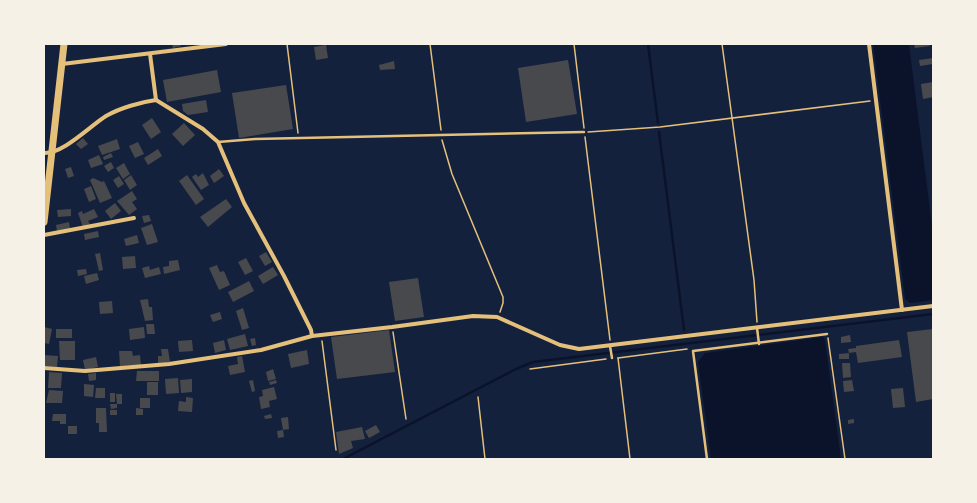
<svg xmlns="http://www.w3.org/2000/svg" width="977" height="503" font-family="Cabin,sans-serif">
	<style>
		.water { fill: #0b132b }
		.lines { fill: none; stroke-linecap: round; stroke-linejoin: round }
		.stream { stroke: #0b132b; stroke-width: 2.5 }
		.building { fill: #48494c }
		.path { stroke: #e5c07b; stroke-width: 1.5 }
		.service { stroke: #e5c07b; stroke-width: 2.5 }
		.minor { stroke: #e5c07b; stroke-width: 4 }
		.primary { stroke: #e5c07b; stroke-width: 7 }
	</style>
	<rect width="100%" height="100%" fill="#14213d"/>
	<g class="water">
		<polygon points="873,44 909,44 933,234 933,300 910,303 905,299"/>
		<polygon points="823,337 825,340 841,459 711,459 698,362 705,353"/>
	</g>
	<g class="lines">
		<g class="stream">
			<polyline points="648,44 658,123"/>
			<polyline points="659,132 684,330"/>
			<polyline points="343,459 516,369 533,362 933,314"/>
		</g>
	</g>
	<g class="building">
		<polygon points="172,44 180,44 181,46 173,48"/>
		<polygon points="914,44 929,44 930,46 915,48"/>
		<polygon points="326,45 328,58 316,60 314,47"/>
		<polygon points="933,58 933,64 920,66 919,60"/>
		<polygon points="568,60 577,114 526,122 518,68"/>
		<polygon points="394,61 395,69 380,70 379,65"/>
		<polygon points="217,70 221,92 167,102 163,80"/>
		<polygon points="933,82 933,97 923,99 921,84"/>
		<polygon points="286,85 293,129 239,138 232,93"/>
		<polygon points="206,100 208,112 188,115 183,111 182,104"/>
		<polygon points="152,118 161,132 151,139 142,125"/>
		<polygon points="184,123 195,135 183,146 172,134"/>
		<polygon points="83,138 88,144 81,149 76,144"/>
		<polygon points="117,139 120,149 102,155 98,146"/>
		<polygon points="138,142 144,154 135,158 129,146"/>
		<polygon points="158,149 162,156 148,165 144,158"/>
		<polygon points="111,153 113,157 104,160 103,157"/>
		<polygon points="99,155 103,164 91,168 88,160"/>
		<polygon points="111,162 114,168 108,172 104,166"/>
		<polygon points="124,163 130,174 123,179 116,168"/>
		<polygon points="71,167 74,176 68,178 65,169"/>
		<polygon points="219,169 224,176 214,183 210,176"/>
		<polygon points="203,173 209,185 201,190 192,177 196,174 198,177"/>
		<polygon points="131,175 137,185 130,190 124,180"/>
		<polygon points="187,175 204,199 196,205 179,181"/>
		<polygon points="119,176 124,184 118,188 113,180"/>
		<polygon points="93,178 102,182 104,181 112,198 100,203 90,180"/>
		<polygon points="91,186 96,199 89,202 84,189"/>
		<polygon points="132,191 137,199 132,202 137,209 129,215 117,201"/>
		<polygon points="226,199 232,207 208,227 200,217"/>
		<polygon points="115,203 121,211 111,219 105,211"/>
		<polygon points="71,209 71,216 58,217 57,210"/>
		<polygon points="94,209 98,217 88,221 90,224 83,227 78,213 82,211 83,214"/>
		<polygon points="149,215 151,221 144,223 142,216"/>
		<polygon points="69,222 70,228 57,231 56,225"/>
		<polygon points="152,224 158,242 147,245 141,228"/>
		<polygon points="98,231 99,237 85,240 84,234"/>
		<polygon points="137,235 139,243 126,246 124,239"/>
		<polygon points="266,252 272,262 265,266 259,256"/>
		<polygon points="100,253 103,270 99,271 95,254"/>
		<polygon points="135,256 136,268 123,269 122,257"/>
		<polygon points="246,258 253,271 245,275 238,262"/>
		<polygon points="178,260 180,270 164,274 163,267 169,266 169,261"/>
		<polygon points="217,265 220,272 224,271 230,285 219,290 209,268"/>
		<polygon points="149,266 150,270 159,267 161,274 145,278 142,268"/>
		<polygon points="273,267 278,275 263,284 258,276"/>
		<polygon points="86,269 87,274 78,276 77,270"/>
		<polygon points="97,273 99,280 86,284 84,276"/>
		<polygon points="418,278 424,317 395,321 389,282"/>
		<polygon points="249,281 254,291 233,302 228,292"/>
		<polygon points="148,299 149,307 152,307 153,320 145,321 140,300"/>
		<polygon points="112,301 113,313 100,314 99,302"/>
		<polygon points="243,308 249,328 242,330 236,311"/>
		<polygon points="220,312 222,319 213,322 210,315"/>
		<polygon points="146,324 154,324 155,334 147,334"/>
		<polygon points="44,327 52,329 49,344 44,343"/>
		<polygon points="144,327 145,338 130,340 129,329"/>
		<rect x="56" y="329" width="16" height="9"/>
		<polygon points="933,329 933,399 916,402 907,332"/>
		<polygon points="389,330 395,372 337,379 331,337"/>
		<polygon points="245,334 248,346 230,350 227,339"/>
		<polygon points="850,335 851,342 841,343 841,337"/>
		<polygon points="255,338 256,345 252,346 250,339"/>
		<polygon points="192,340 193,351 179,352 178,341"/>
		<polygon points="224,340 226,350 215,353 213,343"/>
		<polygon points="899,340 902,357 858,363 856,352 849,353 848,349 856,348 856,346"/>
		<polygon points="59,341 75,341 75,360 60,360"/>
		<polygon points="161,349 168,349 170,362 158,363 158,356 162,356"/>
		<polygon points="307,350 309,364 291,368 288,354"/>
		<polygon points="119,351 132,351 133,356 140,355 141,365 120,366"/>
		<polygon points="849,353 849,359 839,359 839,354"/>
		<polygon points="44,355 58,356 57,367 44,366"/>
		<polygon points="242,356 245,372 230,375 228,366 238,364 237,357"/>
		<polygon points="96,357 98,367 85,370 83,360"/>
		<polygon points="842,363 850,363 851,377 843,378"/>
		<polygon points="273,369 276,379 268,381 266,372"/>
		<polygon points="137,371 159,371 159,381 136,381"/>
		<polygon points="49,372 62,373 61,388 48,388"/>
		<polygon points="96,373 96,380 89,381 88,374"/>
		<polygon points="178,378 179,393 166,394 165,379"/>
		<polygon points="192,379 192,392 181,393 180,380"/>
		<polygon points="253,380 255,391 252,392 249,381"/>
		<polygon points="276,380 277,383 270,385 269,382"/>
		<polygon points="852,380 854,391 844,392 843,381"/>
		<rect x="147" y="382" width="11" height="13"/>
		<polygon points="84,384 94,385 93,397 84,396"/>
		<polygon points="274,387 277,399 269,401 270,407 261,409 259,397 263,396 262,390"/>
		<polygon points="96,388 105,388 105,398 95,398"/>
		<polygon points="903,388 905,407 893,408 891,389"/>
		<polygon points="49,390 63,391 62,403 46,403"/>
		<rect x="110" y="393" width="5" height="9"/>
		<polygon points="116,394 122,394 122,404 117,404 117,408 111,409 110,404 117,404"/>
		<polygon points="186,397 193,398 192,412 178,411 179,401 186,402"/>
		<rect x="140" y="398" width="10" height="10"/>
		<polygon points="96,408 106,408 107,432 99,432 99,423 96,423"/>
		<polygon points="136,408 143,409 143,415 136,415"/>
		<rect x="110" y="410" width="7" height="5"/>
		<polygon points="53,414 66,414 66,424 60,424 60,421 52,421"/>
		<polygon points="271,414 272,418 265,419 264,416"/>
		<polygon points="288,417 289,429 283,430 284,437 278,438 277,431 283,430 281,418"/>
		<polygon points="854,419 854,423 848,424 848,420"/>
		<polygon points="376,425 380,432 369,438 365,431"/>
		<rect x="68" y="426" width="9" height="8"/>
		<polygon points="362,427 365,439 351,441 353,448 339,454 336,432"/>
	</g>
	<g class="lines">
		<g class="path">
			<polyline points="287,44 298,133"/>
			<polyline points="430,44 441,130"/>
			<polyline points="574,44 584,128"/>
			<polyline points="722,44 754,280 757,322"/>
			<polyline points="588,132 660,127 870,101"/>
			<polyline points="585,137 610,340"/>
			<polyline points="442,140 452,174 503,297 503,303 500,312"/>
			<polyline points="393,332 406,419"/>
			<polyline points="828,338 845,459"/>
			<polyline points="322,341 336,450"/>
			<polyline points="618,358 687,349"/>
			<polyline points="618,358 630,459"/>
			<polyline points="530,369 606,359"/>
			<polyline points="478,397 485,459"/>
		</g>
		<g class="service">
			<polyline points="218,142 255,139 584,132"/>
			<polyline points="757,328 759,344"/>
			<polyline points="610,346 612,358"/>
			<polyline points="707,459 693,351 827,334"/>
		</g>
		<g class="minor">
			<polyline points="869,44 902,310"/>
			<polyline points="150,54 156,100"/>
			<polyline points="62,64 226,44"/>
			<path d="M44 153C63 154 90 126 106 116 120 108 141 102 156 100L203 129 218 142 244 203 284 276 311 330 312 336"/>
			<polyline points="44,235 134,218"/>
			<polyline points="44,368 85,371 169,364 261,350 312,336 392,327 473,316 497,317 560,345 579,349 933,306"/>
		</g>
		<polyline class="primary" points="44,222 64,44"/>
	</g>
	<rect width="977" height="503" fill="none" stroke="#f6f1e7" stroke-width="90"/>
</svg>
